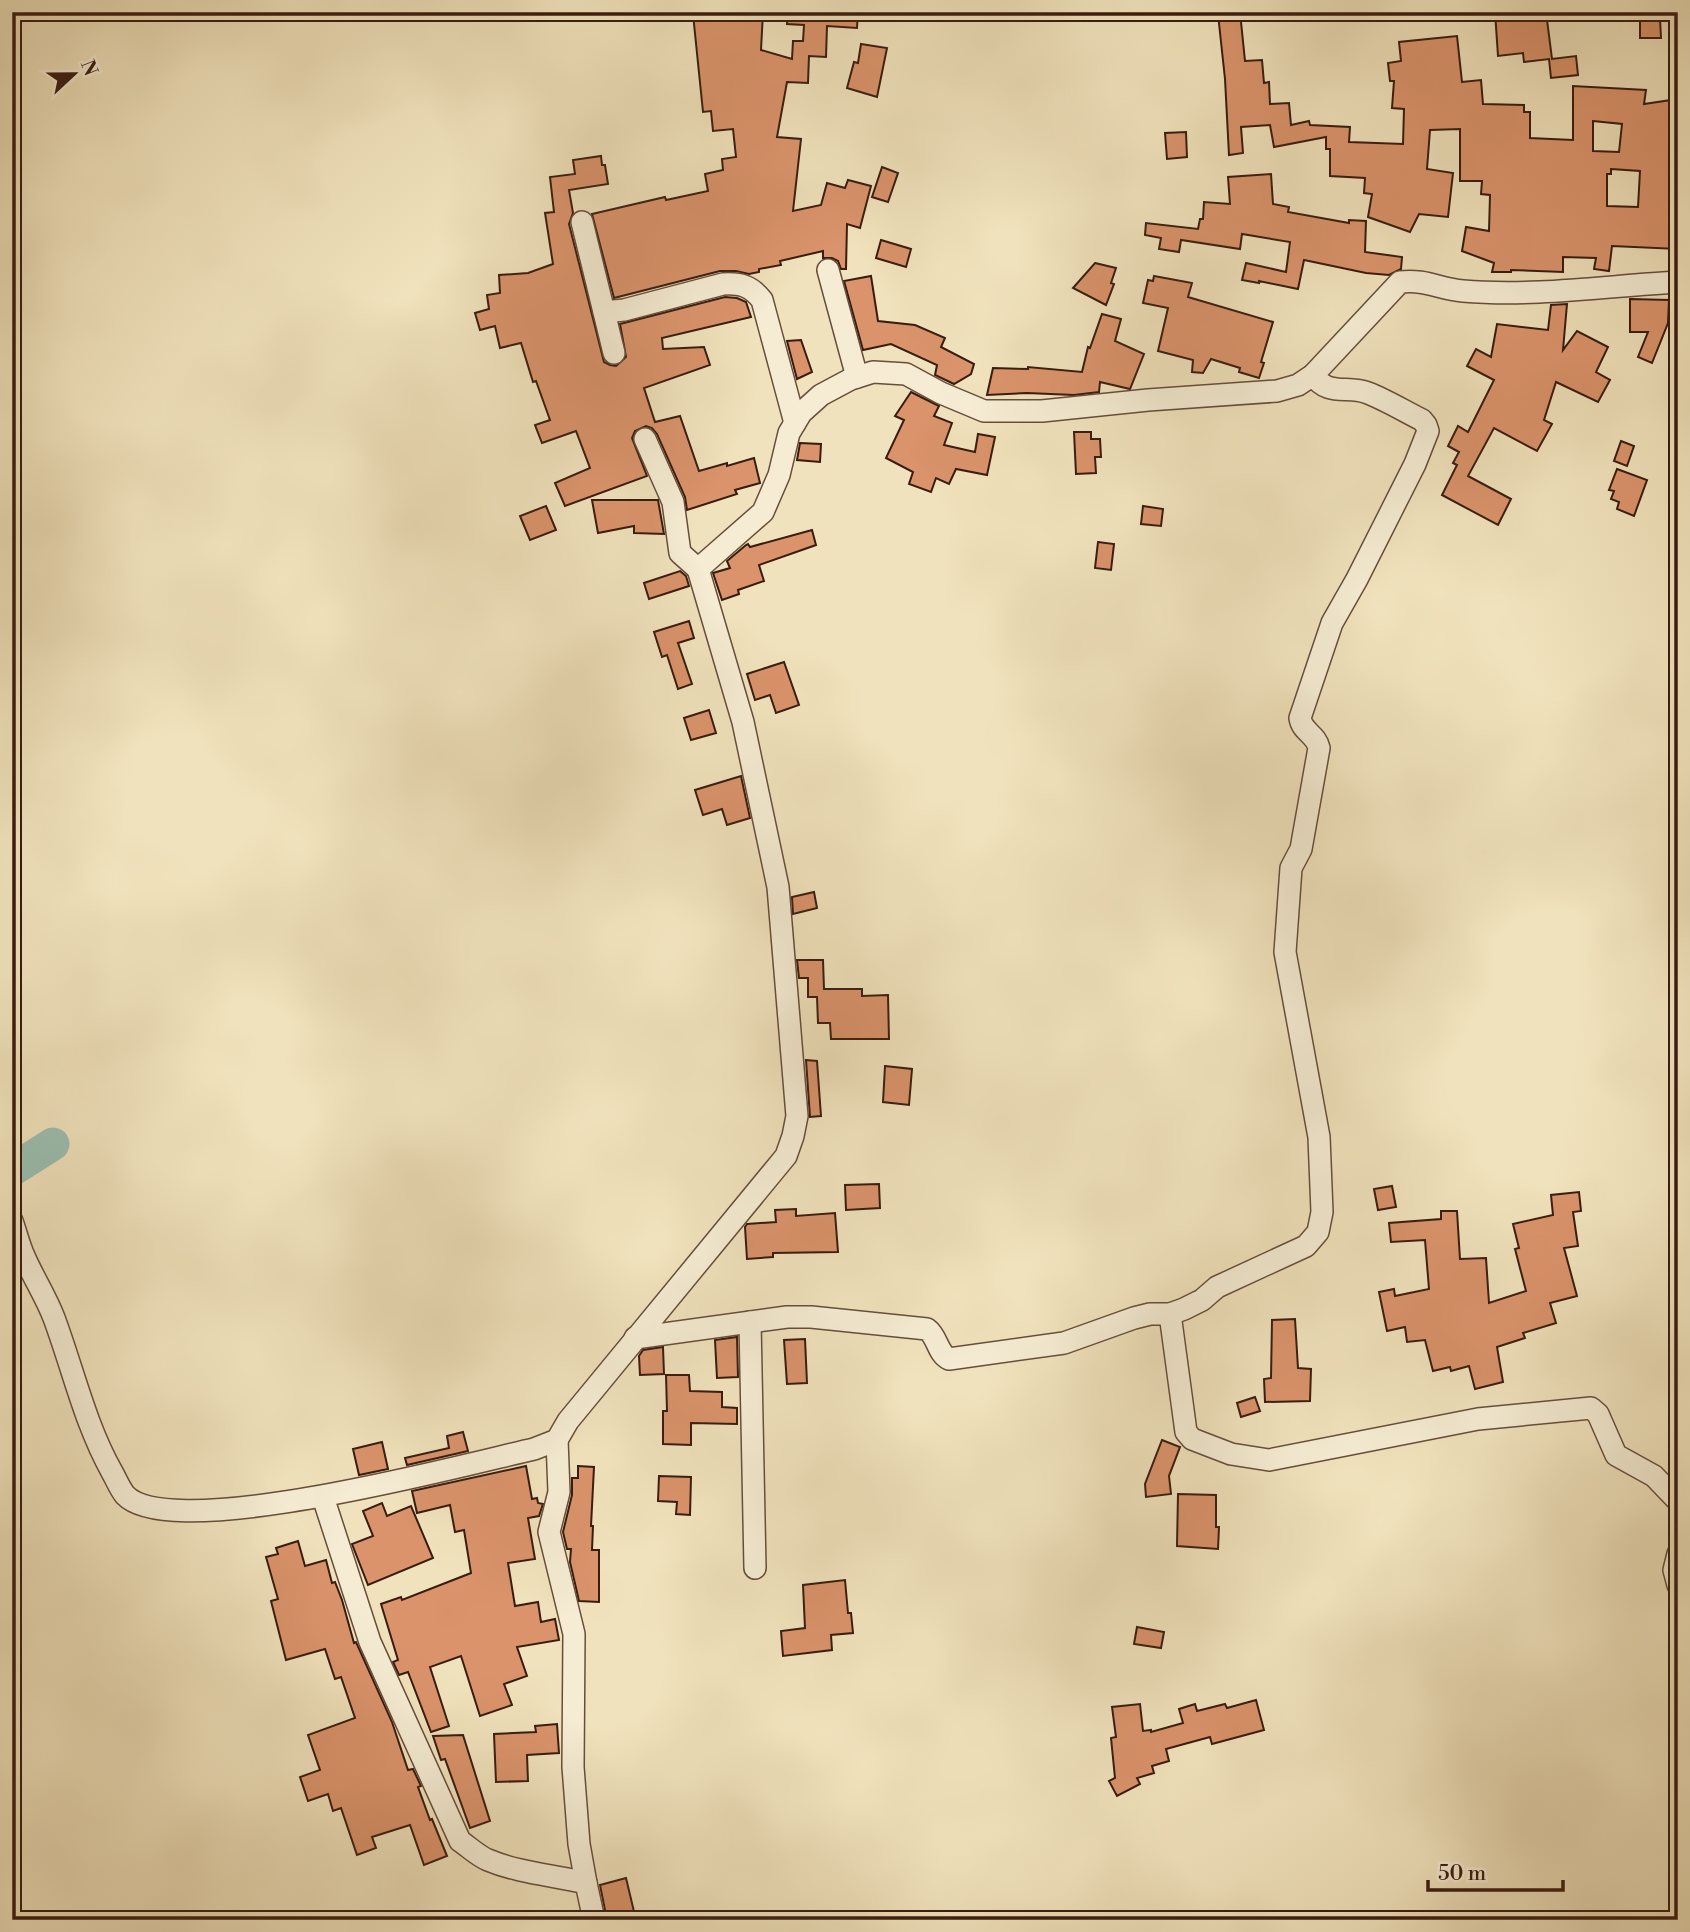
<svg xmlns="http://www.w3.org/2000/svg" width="1690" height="1932" font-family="'Libre Bodoni',serif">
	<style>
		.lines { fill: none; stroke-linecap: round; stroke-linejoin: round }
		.river { stroke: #9abeb0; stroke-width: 33 }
		.building { fill: #da936b; stroke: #381c10; stroke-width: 2; fill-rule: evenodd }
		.minor-casing { stroke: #664e3b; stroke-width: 24 }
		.minor { stroke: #f5ecd3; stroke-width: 21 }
	</style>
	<rect width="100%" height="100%" fill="#f0e2bc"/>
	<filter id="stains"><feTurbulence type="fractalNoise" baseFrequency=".00286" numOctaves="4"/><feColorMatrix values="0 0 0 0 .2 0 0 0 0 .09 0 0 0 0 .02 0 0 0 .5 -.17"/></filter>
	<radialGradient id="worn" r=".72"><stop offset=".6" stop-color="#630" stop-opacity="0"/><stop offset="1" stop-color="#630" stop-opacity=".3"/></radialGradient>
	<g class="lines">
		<polyline class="river" points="12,1170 53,1144"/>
	</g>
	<g class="building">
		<polygon points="713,12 763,12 761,50 792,59 793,41 803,41 804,25 787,24 788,12 858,12 857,28 827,26 826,57 809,56 808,83 787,82 777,137 801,139 793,211 821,205 827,183 845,188 848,180 871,186 860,228 847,224 846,269 841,269 838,261 832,258 823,258 823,251 780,261 781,265 759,269 759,272 749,274 736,271 720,271 614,298 592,214 665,197 666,200 708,191 705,174 723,170 722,159 736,157 733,129 713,131 711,111 703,112 693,14"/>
		<path d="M1240 12 1245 61 1262 60 1264 83 1269 82 1270 104 1289 103 1291 125 1309 121 1310 125 1350 127 1349 142 1403 144 1404 109 1392 108 1394 81H1390L1388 63 1401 61 1399 42 1457 36 1462 82 1481 80 1483 104 1524 105V112H1530V138L1573 140V86L1646 90 1644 104 1678 99V249L1612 246 1609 271 1594 269 1596 258 1563 257V272L1511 270V272H1492L1494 263 1462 251 1466 227 1489 231 1490 195 1481 194 1482 181H1460V129L1430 130 1427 169 1453 173 1448 217 1419 214 1410 232 1368 217 1372 194 1364 193 1365 178 1330 176V149H1326V137L1274 147 1270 125 1241 127 1243 153 1229 155 1225 79 1218 14ZM1593 121 1622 124 1619 152 1593 151ZM1611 169 1640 171 1638 207 1607 206V174H1611Z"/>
		<polygon points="1495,12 1546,12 1552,59 1576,56 1578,75 1551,78 1549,59 1524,62 1523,53 1498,56"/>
		<polygon points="1640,18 1660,18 1661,38 1640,38"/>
		<polygon points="861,44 887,48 877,97 847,88 854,62 858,63"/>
		<polygon points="1186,132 1187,157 1167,159 1165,133"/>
		<polygon points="601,156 602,165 605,165 608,184 569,190 573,213 569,224 604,362 610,365 616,366 626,357 620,324 725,297 737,298 746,302 751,317 662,338 663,349 704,347 710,365 644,388 655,422 680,416 699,471 727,463 727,466 754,458 760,483 735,490 737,494 687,510 685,497 657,434 652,428 646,426 635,431 632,438 647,476 565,506 555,483 590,468 576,431 542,443 535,425 550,420 536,381 533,382 521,343 500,348 495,326 480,330 475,313 489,309 487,295 500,293 499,275 528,273 553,264 545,213 554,212 550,177 575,174 573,160"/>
		<polygon points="882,167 898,173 888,202 872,197"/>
		<polygon points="1271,174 1273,204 1289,207 1288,212 1349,223 1349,220 1366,221 1365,252 1402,257 1401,269 1389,275 1366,273 1304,260 1298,289 1259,281 1259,283 1242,280 1246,263 1286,272 1290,242 1242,234 1240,249 1181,240 1179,252 1159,249 1161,238 1145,235 1146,223 1198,229 1200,219 1203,219 1204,202 1230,204 1228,177"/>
		<polygon points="881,240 911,249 906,267 876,258"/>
		<polygon points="1095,263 1116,268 1111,283 1114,284 1106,305 1073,288"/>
		<polygon points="871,276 878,321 915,325 945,338 941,347 974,364 971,374 954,384 935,375 937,365 891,344 863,350 844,281"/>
		<polygon points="1154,276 1192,283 1188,297 1273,322 1261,362 1264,363 1259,378 1239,372 1240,368 1211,359 1203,373 1192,372 1193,360 1158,351 1168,308 1143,303 1148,280 1153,281"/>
		<polygon points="1630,299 1669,300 1668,323 1652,363 1638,357 1648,332 1630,332"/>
		<polygon points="1567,304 1563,350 1577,331 1608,347 1596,372 1610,380 1598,402 1556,382 1544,420 1552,424 1537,451 1494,428 1468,476 1511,499 1498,525 1442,495 1457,465 1453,463 1459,452 1448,446 1458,426 1468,432 1494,380 1467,366 1476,349 1491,357 1497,324 1548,330 1551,305"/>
		<polygon points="1102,314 1121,319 1115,341 1144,354 1130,389 1100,382 1099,392 1074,395 1027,393 987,395 993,368 1028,369 1028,367 1082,372 1088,347 1090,348"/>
		<polygon points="801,340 812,372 797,379 787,341"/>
		<polygon points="911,392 939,406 934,416 952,423 944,445 975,452 978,434 995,437 987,475 956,469 949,484 936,478 931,492 909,484 913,472 886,458 904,420 895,416"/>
		<polygon points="1074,432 1091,432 1091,439 1100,439 1101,457 1095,457 1096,473 1076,474"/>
		<polygon points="1621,441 1634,446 1627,466 1614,461"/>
		<polygon points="800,443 821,444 820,462 797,460"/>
		<polygon points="1617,469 1647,480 1634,516 1617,509 1619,502 1611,499 1614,491 1609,490"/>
		<polygon points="592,500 658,500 664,534 634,533 634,526 598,533"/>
		<polygon points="546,506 556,530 530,540 520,516"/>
		<polygon points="1143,506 1163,509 1161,526 1141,524"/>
		<polygon points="812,530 816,545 759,565 764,581 738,590 739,594 722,600 713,573 730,568 727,561 746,545 748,544 750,547"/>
		<polygon points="1098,542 1114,544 1111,570 1095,568"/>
		<polygon points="680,571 686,576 689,586 649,599 644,583"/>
		<polygon points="689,621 694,638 678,643 692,684 678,689 667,655 662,657 654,632"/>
		<polygon points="784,662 799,705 776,713 770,695 755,700 747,674"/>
		<polygon points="709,710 716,733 691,740 684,718"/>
		<polygon points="741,776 750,818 727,825 722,809 703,815 695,790"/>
		<polygon points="814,892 817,908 793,914 792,897"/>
		<polygon points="797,960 823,960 824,989 862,989 862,996 888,995 889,1039 831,1039 830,1023 818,1023 817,997 808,997 808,978 799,978"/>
		<polygon points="806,1060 817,1061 821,1116 810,1117"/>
		<polygon points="885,1066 912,1069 909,1105 883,1102"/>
		<polygon points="879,1184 880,1208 846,1210 845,1185"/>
		<polygon points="1392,1186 1396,1207 1378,1210 1374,1189"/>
		<polygon points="1579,1192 1581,1211 1573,1212 1578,1246 1564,1248 1577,1296 1550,1303 1556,1323 1523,1333 1525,1338 1497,1347 1503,1382 1475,1389 1469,1366 1451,1371 1450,1367 1433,1371 1425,1340 1407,1342 1405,1327 1387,1331 1379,1292 1394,1289 1395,1296 1429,1289 1425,1240 1391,1242 1389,1223 1441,1219 1441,1211 1457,1211 1460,1259 1486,1258 1489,1303 1526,1291 1515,1249 1519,1248 1513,1224 1553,1215 1551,1195"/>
		<polygon points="796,1209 796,1216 835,1213 838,1252 773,1253 773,1257 747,1259 745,1227 747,1224 776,1222 775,1210"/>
		<polygon points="1295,1319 1298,1368 1311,1369 1310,1401 1265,1402 1264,1379 1271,1378 1272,1320"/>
		<polygon points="737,1337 738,1377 717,1378 715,1340"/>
		<polygon points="805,1339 807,1383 787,1384 784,1340"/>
		<polygon points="663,1347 664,1374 640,1375 639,1356 643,1350"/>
		<polygon points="666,1375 689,1375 690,1391 722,1392 722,1407 737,1408 737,1424 691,1423 691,1445 663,1444 663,1411 667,1411"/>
		<polygon points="1255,1397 1260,1411 1241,1417 1237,1403"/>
		<polygon points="463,1432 468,1451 407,1465 405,1458 449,1448 447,1436"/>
		<polygon points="1162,1440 1180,1447 1169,1476 1171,1494 1146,1497 1145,1484"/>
		<polygon points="382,1442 388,1469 359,1475 353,1449"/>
		<polygon points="526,1466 532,1499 537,1498 538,1503 543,1504 539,1516 528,1518 535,1559 508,1563 515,1606 538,1602 541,1622 555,1619 559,1640 517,1647 527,1676 504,1684 512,1705 480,1716 461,1656 430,1667 449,1726 431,1732 408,1672 399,1675 393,1662 398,1660 381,1604 401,1597 402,1600 471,1573 464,1530 455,1532 450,1505 417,1513 412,1491"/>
		<polygon points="578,1466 594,1467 591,1526 593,1526 592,1550 599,1550 599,1602 579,1601 570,1562 571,1549 567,1549 563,1532 572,1495 572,1478 578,1478"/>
		<polygon points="659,1476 691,1477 690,1515 676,1514 677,1502 658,1501"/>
		<polygon points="1178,1494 1216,1495 1216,1527 1219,1527 1218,1549 1177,1546"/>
		<polygon points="382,1503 387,1516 411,1506 433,1558 368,1585 352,1544 373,1536 363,1511"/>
		<polygon points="298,1541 305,1566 326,1560 332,1583 335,1582 342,1600 354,1643 356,1642 392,1722 408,1770 413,1769 421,1786 418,1787 430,1820 432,1819 447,1856 424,1865 410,1825 372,1837 376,1848 357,1855 341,1808 333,1811 328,1794 308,1801 300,1777 320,1770 308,1735 355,1718 341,1677 335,1679 325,1649 286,1660 271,1601 278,1599 266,1557 278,1554 276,1548"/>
		<polygon points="845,1580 848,1613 851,1613 853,1633 831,1635 832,1650 783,1656 781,1631 805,1628 803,1585"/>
		<polygon points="1137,1627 1164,1632 1161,1648 1134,1644"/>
		<polygon points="1256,1700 1264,1730 1212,1744 1210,1737 1166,1749 1169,1761 1152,1766 1154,1773 1137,1778 1140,1784 1117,1796 1109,1781 1115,1778 1111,1738 1116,1737 1112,1707 1140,1704 1143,1731 1151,1730 1151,1732 1183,1723 1179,1709 1195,1704 1197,1711 1225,1704 1227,1708"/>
		<polygon points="557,1724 559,1753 527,1755 528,1781 496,1782 494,1734 536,1732 535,1726"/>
		<polygon points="463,1735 490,1821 470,1828 445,1759 441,1760 433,1736"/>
		<polygon points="626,1878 636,1920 607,1920 600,1885"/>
	</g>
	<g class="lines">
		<g class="minor-casing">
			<g id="minor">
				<path d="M582 222 604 312 624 310 723 284C741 283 751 286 762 300L795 423"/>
				<polyline points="828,270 857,377"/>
				<polyline points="604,312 614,353"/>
				<polyline points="645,439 673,502 680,553 698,569"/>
				<path d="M12 1221C16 1232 19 1245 24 1256 33 1277 46 1297 54 1318 73 1369 85 1424 112 1472 116 1479 120 1489 125 1495 171 1544 467 1464 534 1449L557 1440 568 1421 786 1156 793 1136 797 1116 778 887 743 722 698 569 763 512 779 475 789 433 801 413 821 395 851 379 873 372 906 374 941 393 984 411H1042L1148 400 1277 391 1298 385 1313 375 1400 282C1426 279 1439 289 1463 291 1534 297 1607 286 1678 282"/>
				<polyline points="1170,1314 1186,1432 1192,1439 1231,1454 1269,1460 1478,1419 1591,1408 1598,1414 1616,1455 1654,1476 1678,1501"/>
				<polyline points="750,1322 755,1568"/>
				<path d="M635 1338 787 1317H811L927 1329C938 1337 937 1353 949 1359L1064 1343 1134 1318 1150 1314H1170L1184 1309 1202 1300 1217 1287 1306 1246 1318 1232 1322 1212 1319 1137 1285 952 1291 868 1301 849 1319 748C1316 734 1302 732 1300 718L1332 623 1357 579 1415 464 1428 431 1426 425 1422 420C1404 411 1386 400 1368 393 1347 385 1328 397 1313 375"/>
				<polyline points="557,1440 559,1492 549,1532 574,1634 573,1767 579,1844 586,1883"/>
				<path d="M323 1497 370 1642 460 1841C469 1847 478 1856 488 1860 519 1873 553 1875 586 1883L594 1920"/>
				<polyline points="1678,1554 1674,1570 1678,1585"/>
			</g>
		</g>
		<use href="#minor" class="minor"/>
	</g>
	<rect width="1690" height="1932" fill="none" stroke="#f0e2bc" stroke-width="42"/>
	<rect x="14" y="14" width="1662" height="1904" fill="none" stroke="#381c10" stroke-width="3.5"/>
	<rect x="21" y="21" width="1648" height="1890" fill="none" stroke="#381c10" stroke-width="2"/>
	<g transform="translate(74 74) rotate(68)" stroke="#f5ecd3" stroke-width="5" paint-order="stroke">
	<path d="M0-5L12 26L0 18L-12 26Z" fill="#381c10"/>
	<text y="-10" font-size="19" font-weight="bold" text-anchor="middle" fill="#381c10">N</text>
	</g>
	<path d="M1428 1880v10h135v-10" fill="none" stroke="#381c10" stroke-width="3.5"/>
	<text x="1438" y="1880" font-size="21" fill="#381c10" stroke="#f5ecd3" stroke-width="5" paint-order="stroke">50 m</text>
	<rect width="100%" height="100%" filter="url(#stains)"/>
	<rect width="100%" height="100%" fill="url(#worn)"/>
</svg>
